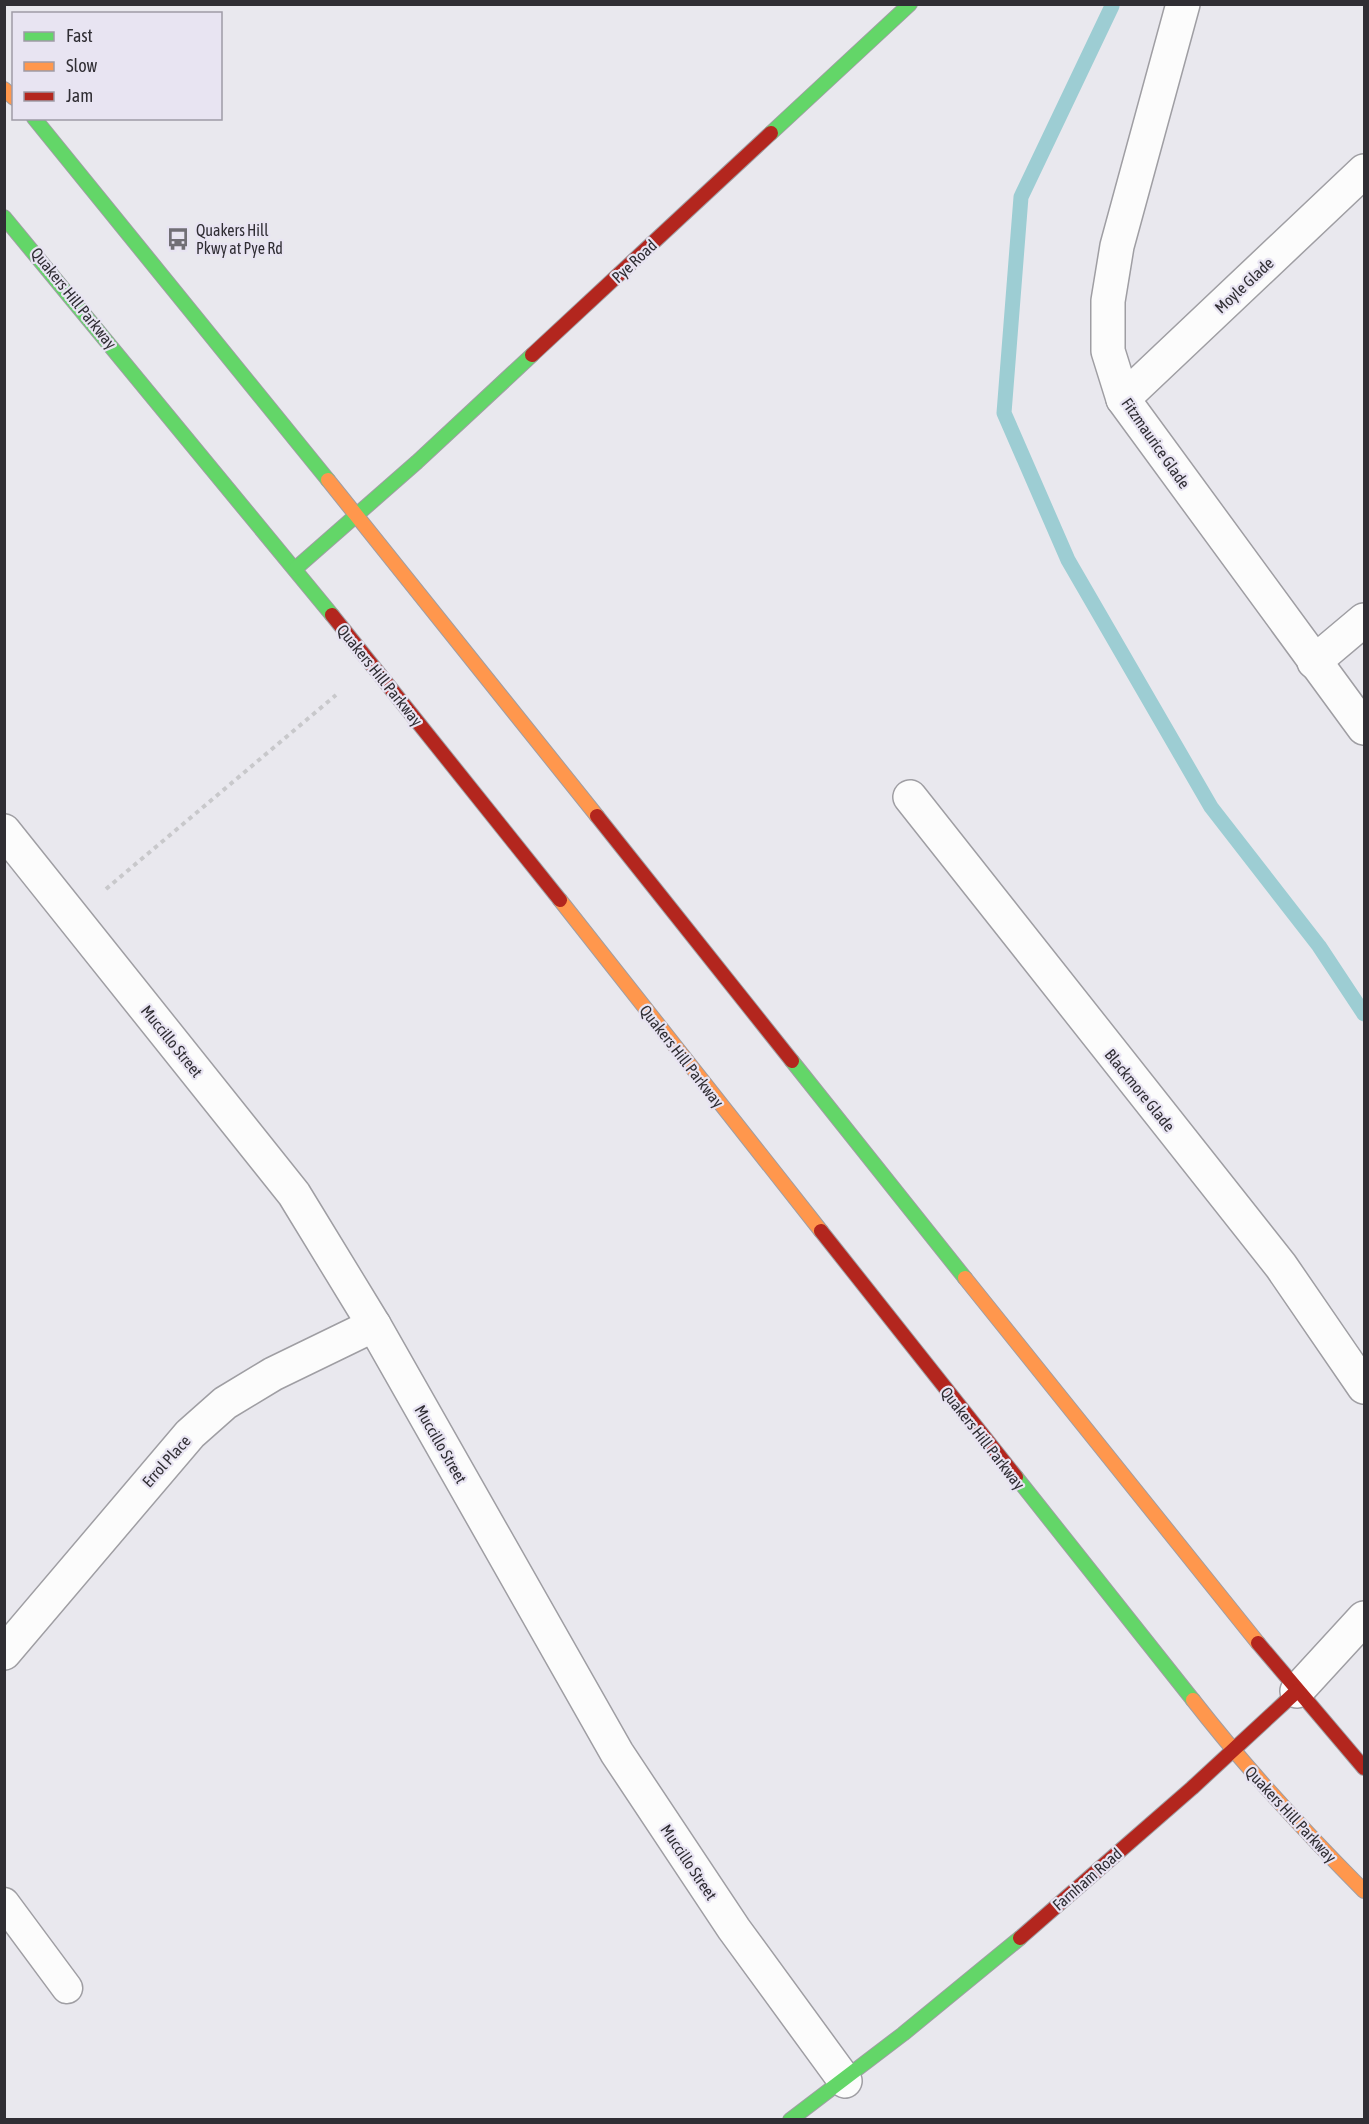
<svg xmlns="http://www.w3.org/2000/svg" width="1369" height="2124" font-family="'Asap Condensed',sans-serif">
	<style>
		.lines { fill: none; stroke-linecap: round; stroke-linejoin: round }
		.stream { stroke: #9dcdd3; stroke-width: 15 }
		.lane-casing { stroke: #9f9ea3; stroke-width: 33 }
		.street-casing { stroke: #9f9ea3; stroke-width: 36 }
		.fast-casing { stroke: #9f9ea3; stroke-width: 16 }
		.slow-casing { stroke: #9f9ea3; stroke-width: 16 }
		.jam-casing { stroke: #9f9ea3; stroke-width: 16 }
		.path { stroke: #c8c8cb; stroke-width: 4; stroke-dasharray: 4.5 4.5; stroke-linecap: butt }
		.lane { stroke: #fcfcfc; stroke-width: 30 }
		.street { stroke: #fcfcfc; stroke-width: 33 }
		.fast { stroke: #63d668; stroke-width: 14 }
		.slow { stroke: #ff974d; stroke-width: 14 }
		.jam { stroke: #b3261e; stroke-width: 14 }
		.labels { text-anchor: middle; stroke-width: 4.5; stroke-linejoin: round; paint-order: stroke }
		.poi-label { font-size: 16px; fill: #302e34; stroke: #e8e4f2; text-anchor: start }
		.street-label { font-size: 16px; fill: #302e34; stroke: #e8e4f2 }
	</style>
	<rect width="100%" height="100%" fill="#e9e8ee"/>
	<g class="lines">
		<polyline class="stream" points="1112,6 1021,197 1004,413 1068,560 1211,807 1319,946 1364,1014"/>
		<g class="lane-casing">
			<polyline id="lane" points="4,1903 67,1988"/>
		</g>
		<g class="street-casing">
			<g id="street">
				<polyline points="1183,4 1117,246 1108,301 1108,351 1123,399 1364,728"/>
				<polyline points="1123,399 1364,171"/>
				<polyline points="1314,662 1364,620"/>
				<polyline points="910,797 1281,1266 1364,1387"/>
				<polyline points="4,831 294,1194 374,1325 617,1753 734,1929 845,2081"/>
				<polyline points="4,1653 190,1434 225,1403 273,1374 374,1325"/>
				<polyline points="1297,1691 1364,1618"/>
			</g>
		</g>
		<g class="fast-casing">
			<g id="fast">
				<polyline points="34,118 328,480"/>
				<polyline points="771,133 910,4"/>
				<polyline points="4,217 332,615"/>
				<polyline points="295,569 417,462 532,355"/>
				<polyline points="792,1061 965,1278"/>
				<polyline points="1016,1477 1193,1700"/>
				<polyline points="790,2120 903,2034 1020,1938"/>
			</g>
		</g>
		<g class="slow-casing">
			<g id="slow">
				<polyline points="4,89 14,98"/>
				<polyline points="328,480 597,816"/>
				<polyline points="560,900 821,1231"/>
				<polyline points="965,1278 1258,1643"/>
				<path d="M1193 1700C1246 1768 1303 1830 1364 1891"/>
			</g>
		</g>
		<g class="jam-casing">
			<g id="jam">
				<polyline points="532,355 771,133"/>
				<polyline points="332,615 560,900"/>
				<polyline points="597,816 792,1061"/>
				<polyline points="821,1231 1016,1477"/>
				<polyline points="1258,1643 1364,1768"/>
				<polyline points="1020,1938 1192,1788 1297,1691"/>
			</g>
		</g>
		<polyline class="path" points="106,889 336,695"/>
		<use href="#lane" class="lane"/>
		<use href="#street" class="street"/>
		<use href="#fast" class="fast"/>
		<use href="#slow" class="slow"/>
		<use href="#jam" class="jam"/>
	</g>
	<defs>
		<g id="bus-bare" transform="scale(1.8)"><path d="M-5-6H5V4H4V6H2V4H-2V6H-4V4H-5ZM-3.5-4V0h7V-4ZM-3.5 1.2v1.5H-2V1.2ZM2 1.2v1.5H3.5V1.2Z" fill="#716f75" stroke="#e8e4f2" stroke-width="2.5" paint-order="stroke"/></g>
	</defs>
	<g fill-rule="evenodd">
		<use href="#bus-bare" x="178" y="239"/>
	</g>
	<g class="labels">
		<g class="poi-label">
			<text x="196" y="236">Quakers Hill<tspan x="196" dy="18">Pkwy at Pye Rd</tspan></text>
		</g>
		<g class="street-label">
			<text transform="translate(634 261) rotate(-43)" y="6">Pye Road</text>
			<text transform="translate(1244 285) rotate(-43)" y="6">Moyle Glade</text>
			<text transform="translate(74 298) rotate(51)" y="6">Quakers Hill Parkway</text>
			<text transform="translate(1156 443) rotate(55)" y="6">Fitzmaurice Glade</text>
			<text transform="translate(380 675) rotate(51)" y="6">Quakers Hill Parkway</text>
			<text transform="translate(172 1041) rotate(51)" y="6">Muccillo Street</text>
			<text transform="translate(682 1056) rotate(52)" y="6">Quakers Hill Parkway</text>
			<text transform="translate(1140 1090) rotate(51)" y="6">Blackmore Glade</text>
			<text transform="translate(983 1438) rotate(52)" y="6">Quakers Hill Parkway</text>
			<text transform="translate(441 1444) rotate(60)" y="6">Muccillo Street</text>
			<text transform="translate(166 1461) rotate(-48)" y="6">Errol Place</text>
			<text transform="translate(1291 1814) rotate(47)" y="6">Quakers Hill Parkway</text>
			<text transform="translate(689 1862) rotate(56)" y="6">Muccillo Street</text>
			<text transform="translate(1087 1879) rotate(-41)" y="6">Farnham Road</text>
		</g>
	</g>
	<rect width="1369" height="2124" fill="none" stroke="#302e34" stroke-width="12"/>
	<rect x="12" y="12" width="210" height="108" fill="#e8e4f2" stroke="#9e9ba6" stroke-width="1.5"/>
	<rect x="24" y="32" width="30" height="9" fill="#63d668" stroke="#9e9ba6" stroke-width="1.5"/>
	<text x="66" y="42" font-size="18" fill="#302e34">Fast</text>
	<rect x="24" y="62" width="30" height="9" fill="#ff974d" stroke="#9e9ba6" stroke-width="1.5"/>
	<text x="66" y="72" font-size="18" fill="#302e34">Slow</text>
	<rect x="24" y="92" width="30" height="9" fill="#b3261e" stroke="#9e9ba6" stroke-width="1.5"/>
	<text x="66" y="102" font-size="18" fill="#302e34">Jam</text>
</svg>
